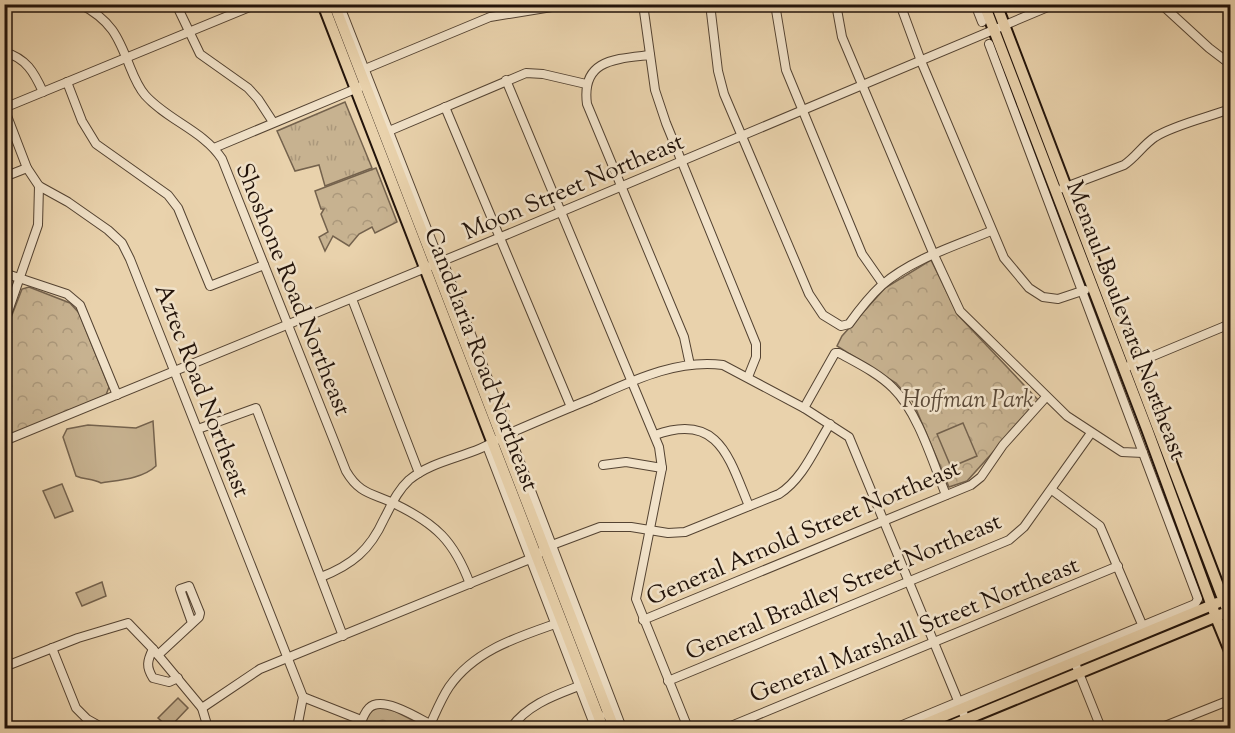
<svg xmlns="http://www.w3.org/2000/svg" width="1235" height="733" font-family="'Sorts Mill Goudy',serif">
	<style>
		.grass { fill: url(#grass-tufts); stroke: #74624d; stroke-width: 1.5 }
		.forest { fill: url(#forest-crowns); stroke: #74624d; stroke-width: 1.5 }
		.pitch { fill: #c7b290; stroke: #74624d; stroke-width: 1.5 }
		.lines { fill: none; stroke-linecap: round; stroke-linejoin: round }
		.minor-casing { stroke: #544332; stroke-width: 10 }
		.major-casing { stroke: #22130a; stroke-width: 14 }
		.minor { stroke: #f1e2c9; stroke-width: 8 }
		.major { stroke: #e9d2ac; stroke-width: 10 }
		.labels { text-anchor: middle; stroke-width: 5; stroke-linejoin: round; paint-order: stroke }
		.street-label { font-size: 24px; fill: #22130a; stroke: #f1e2c9 }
		.park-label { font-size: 24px; font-style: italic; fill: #5c4b39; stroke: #f1e2c9 }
	</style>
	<defs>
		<pattern id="grass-tufts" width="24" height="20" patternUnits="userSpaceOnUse" patternTransform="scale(1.5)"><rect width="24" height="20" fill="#c7b290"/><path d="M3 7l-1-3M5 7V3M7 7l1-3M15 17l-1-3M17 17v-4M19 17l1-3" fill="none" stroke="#ab987b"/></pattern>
		<pattern id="forest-crowns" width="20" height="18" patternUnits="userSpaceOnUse" patternTransform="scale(1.5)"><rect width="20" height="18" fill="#c7b290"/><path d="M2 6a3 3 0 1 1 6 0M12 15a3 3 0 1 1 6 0" fill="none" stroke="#ab987b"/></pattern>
	</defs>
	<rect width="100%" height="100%" fill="#e9d2ac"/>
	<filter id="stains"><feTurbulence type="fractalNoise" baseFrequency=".00333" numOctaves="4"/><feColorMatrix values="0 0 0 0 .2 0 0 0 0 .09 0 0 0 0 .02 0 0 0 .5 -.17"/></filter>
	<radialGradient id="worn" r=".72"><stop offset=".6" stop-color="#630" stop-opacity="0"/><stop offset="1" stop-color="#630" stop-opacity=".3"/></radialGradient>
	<polygon class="grass" points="345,102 372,168 325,186 319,165 295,171 277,131"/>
	<g class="forest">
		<polygon points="376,168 397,222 375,233 372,227 359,234 349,246 333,236 325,251 319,237 328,232 321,214 324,209 321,209 315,191"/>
		<polygon points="931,260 958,315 1039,401 967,481 949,487 913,402 896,383 837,346 842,336 885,288"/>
		<polygon points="29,287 70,303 79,313 109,387 106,395 5,437 5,331 7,328 22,289"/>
		<path d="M385 706 428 728H363C367 714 371 708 385 706Z"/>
	</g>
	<g class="pitch">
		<path d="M153 421 156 466C142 479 119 480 101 483 92 478 85 480 76 476L63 437 67 429 88 425 136 428Z"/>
		<polygon points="963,423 977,456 951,467 937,434"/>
		<polygon points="62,484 73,511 55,518 43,491"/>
		<polygon points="102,582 106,596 82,606 76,593"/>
		<polygon points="178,698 188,708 169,728 158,718"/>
	</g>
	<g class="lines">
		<g class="minor-casing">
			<g id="minor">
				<path d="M80 4C111 20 118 36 130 67 134 77 138 87 145 95 167 120 204 131 222 159L346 471C360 495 373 493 395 504 436 524 454 541 470 584"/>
				<polyline points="176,4 200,54 248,88 258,99 273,122"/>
				<polyline points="257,4 4,108 27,168 39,186 68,202 108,230 122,243 130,259 303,697 297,728"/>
				<polyline points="643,4 655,90 666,123 756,344 756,357 748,377"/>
				<path d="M710 4 718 71 724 94 809 294 823 315 841 326 849 324C859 310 869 297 882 285 912 259 955 246 991 231"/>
				<polyline points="775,4 786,70 862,254 883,284"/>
				<polyline points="836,4 842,37 934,255 960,311 1067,416 1122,452 1143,453"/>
				<polyline points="900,4 921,61 1004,258 1029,288 1043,297 1058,299 1085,290"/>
				<polyline points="975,4 982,22"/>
				<polyline points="1161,4 1209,48 1230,64"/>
				<polyline points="341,9 436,252"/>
				<path d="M4 52C26 58 34 72 43 92"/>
				<path d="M650 55C616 59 581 59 587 104L684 337 690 365"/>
				<polyline points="365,69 490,17 570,4"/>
				<polyline points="506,80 659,447 662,468 636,599 688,728"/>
				<polyline points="67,82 82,121 96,144 168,195 178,208 210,286 264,265"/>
				<polyline points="445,107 571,407"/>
				<polyline points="389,131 526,73 543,74 586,84"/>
				<polyline points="214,148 360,87"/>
				<polyline points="4,177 27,168"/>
				<path d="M1063 188 1124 165C1136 157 1143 145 1155 137 1174 125 1209 117 1230 109"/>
				<polyline points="446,269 622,728"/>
				<polyline points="4,273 67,294 80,305 117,395"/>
				<polyline points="352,299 419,473"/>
				<polyline points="4,323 38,225 39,186"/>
				<polyline points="1129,366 1230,324"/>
				<path d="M804 408 835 353H839C857 363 878 373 893 388 918 412 933 463 946 495"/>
				<polyline points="198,429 256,408 343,636"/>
				<path d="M655 435C719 412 729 458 749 506"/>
				<polyline points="4,441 501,237 1055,4"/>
				<polyline points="487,446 592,719 601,716"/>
				<polyline points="603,465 626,462 662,468"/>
				<polyline points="1052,490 1100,526 1144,629"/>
				<path d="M321 577C352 565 370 550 384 519 391 506 397 491 409 480 435 458 474 457 501 437 531 424 561 411 591 399 632 381 676 359 723 365L804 408 849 437 966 720"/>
				<polyline points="643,620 971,485 981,477 1003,445 1046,397"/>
				<polyline points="52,648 76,708 87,719 103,728"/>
				<path d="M153 649C147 661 146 667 153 678L169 682 178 678"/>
				<polyline points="158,655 199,617 200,613 189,586 180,589 192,623"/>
				<polyline points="1075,663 1101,728"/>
				<polyline points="4,667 78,638 128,623 153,649 202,708 208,728"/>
				<polyline points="668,681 1009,540 1024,527 1091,433"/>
				<polyline points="303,697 361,720"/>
				<path d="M202 708 260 669 530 559 552 545 600 527H631L668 533 685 532 779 494C803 479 815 448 830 424"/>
				<path d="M430 725C436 712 441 699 449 687 474 651 515 638 555 624"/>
				<polyline points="4,728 5,728"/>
				<path d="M359 728C361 722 364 713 369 708 383 694 423 721 437 728"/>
				<path d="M511 728C527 705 553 696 579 686"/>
				<polyline points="726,728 1118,566"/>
				<polyline points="895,728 1195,604 1198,599 989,44"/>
				<polyline points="1160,728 1230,700"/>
			</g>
		</g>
		<g class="major-casing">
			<g id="major">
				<polyline points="323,4 603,728"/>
				<polyline points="334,4 614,728"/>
				<polyline points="984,4 1147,429 1216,617 1230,651"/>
				<polyline points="996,4 1230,617"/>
				<polyline points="915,728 1217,603"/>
				<polyline points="945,728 1222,614"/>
			</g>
		</g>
		<use href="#minor" class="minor"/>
		<use href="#major" class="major"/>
	</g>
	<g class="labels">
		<g class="street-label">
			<text transform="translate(573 186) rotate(-23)" y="8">Moon Street Northeast</text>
			<text transform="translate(294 289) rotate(68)" y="8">Shoshone Road Northeast</text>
			<text transform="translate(1127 320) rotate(69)" y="8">Menaul Boulevard Northeast</text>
			<text transform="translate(482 359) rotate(69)" y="8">Candelaria Road Northeast</text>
			<text transform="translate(203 390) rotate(69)" y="8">Aztec Road Northeast</text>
			<text transform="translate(803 532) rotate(-23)" y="8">General Arnold Street Northeast</text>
			<text transform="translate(843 586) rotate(-23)" y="8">General Bradley Street Northeast</text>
			<text transform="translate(914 629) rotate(-22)" y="8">General Marshall Street Northeast</text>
		</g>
		<g class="park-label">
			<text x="968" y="407">Hoffman Park</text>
		</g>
	</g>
	<rect width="1235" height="733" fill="none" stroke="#e9d2ac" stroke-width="24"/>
	<rect x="6" y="6" width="1223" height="721" fill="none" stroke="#22130a" stroke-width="3"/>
	<rect x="12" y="12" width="1211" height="709" fill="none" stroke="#22130a" stroke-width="1.5"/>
	<rect width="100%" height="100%" filter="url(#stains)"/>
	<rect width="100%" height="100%" fill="url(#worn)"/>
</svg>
